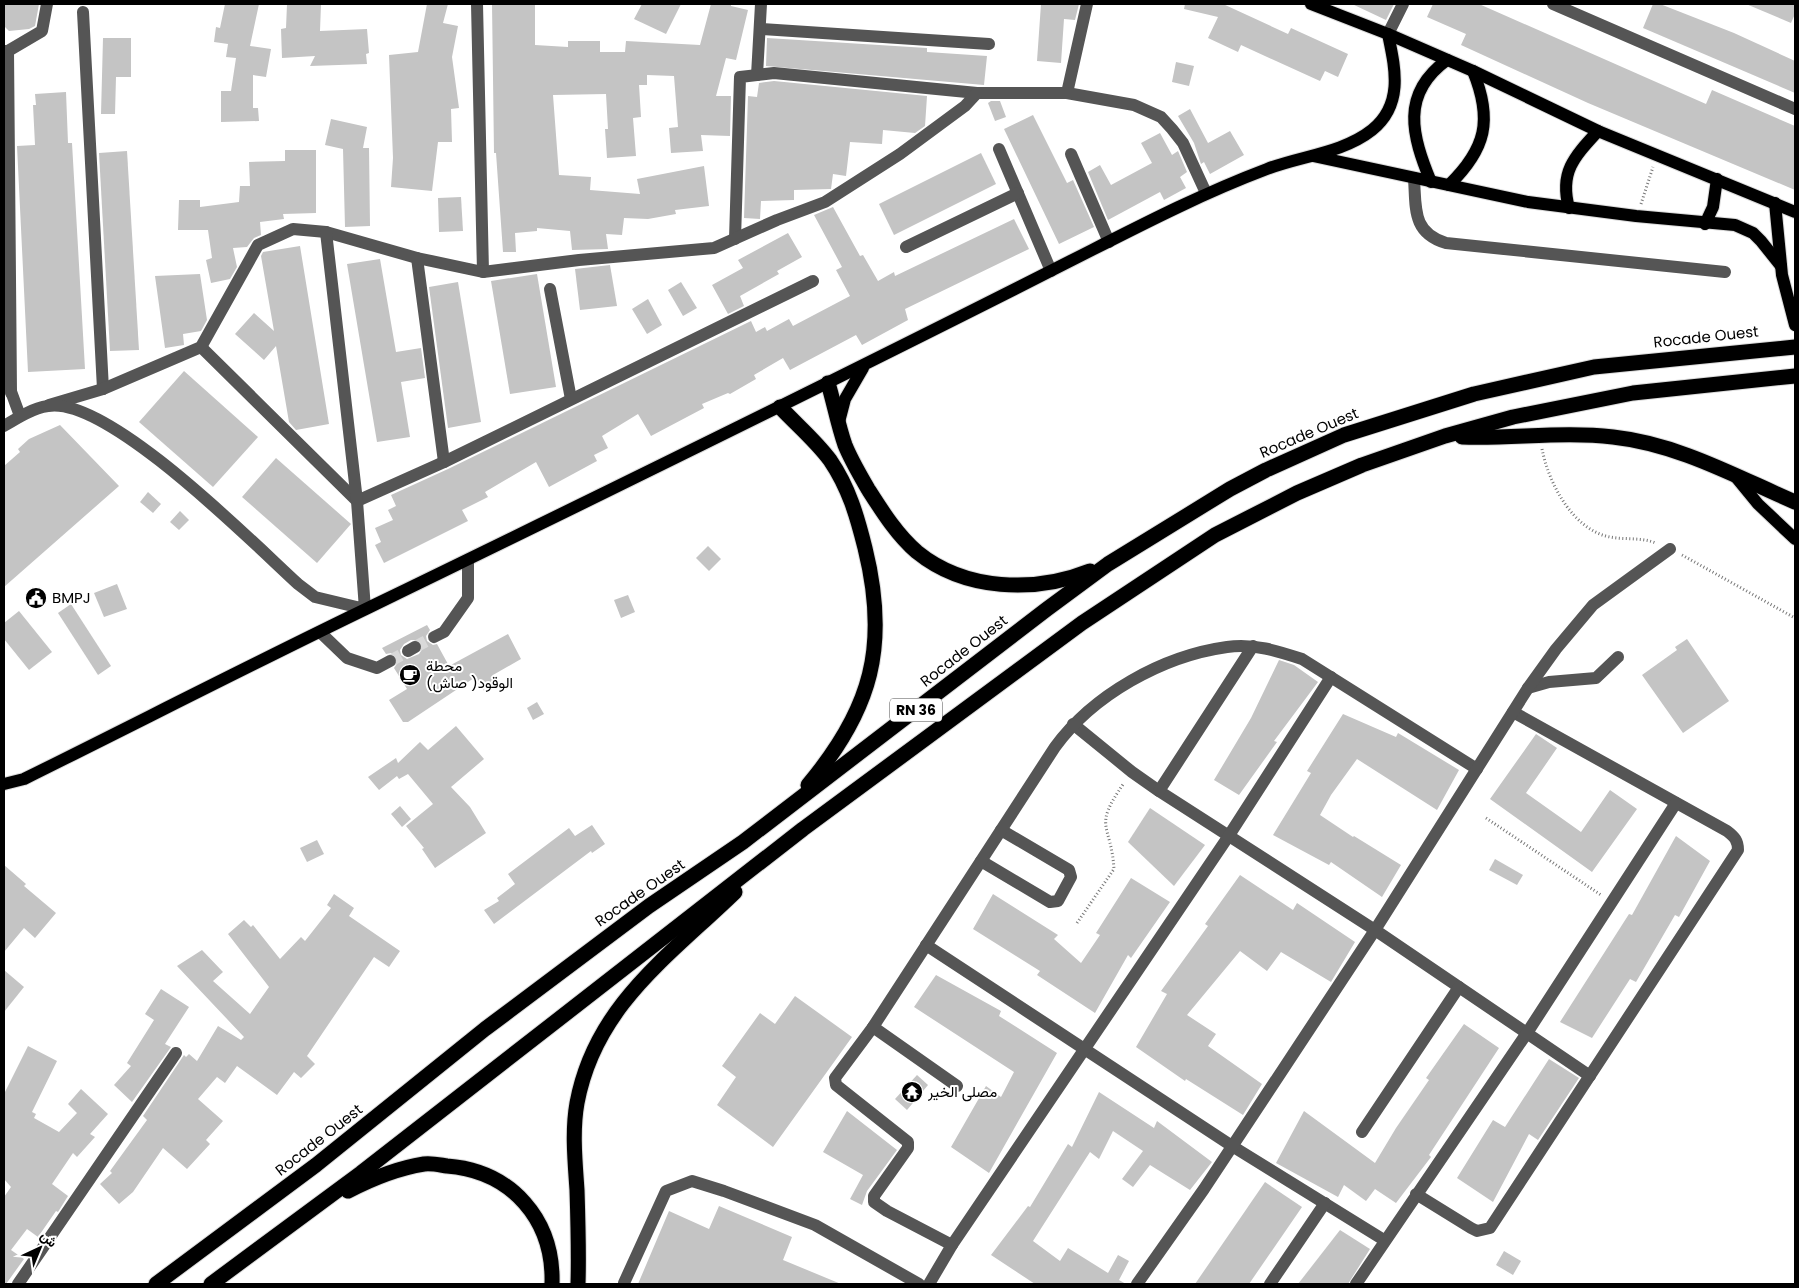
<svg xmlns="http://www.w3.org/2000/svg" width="1799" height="1288" font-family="Poppins,Vazirmatn,sans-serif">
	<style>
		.building { fill: #c4c4c4; fill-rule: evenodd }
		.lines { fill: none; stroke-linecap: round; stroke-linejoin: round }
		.minor-tunnel { stroke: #d9d9d9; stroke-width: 12; stroke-dasharray: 12 6; stroke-linecap: butt }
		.major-casing { stroke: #dbdbdb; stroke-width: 14 }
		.highway-casing { stroke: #dbdbdb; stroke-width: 17 }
		.path { stroke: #777; stroke-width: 3; stroke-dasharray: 1 2.5; stroke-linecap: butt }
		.minor { stroke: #555; stroke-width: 12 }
		.major { stroke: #000; stroke-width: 12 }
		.highway { stroke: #000; stroke-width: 15 }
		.labels { text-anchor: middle; stroke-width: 4; stroke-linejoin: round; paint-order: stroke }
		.shield { fill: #fff; stroke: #4c4c4c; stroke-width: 1 }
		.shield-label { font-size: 14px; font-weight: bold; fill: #000 }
		.street-label { font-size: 15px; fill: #000; stroke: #fff }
		.poi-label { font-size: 15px; fill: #000; stroke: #fff; text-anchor: start }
	</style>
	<rect width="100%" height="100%" fill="#fff"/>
	<g class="building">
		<polygon points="4,4 39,4 35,26 29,29 9,31 4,26"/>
		<polygon points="225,4 259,4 250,46 271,49 266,77 253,75 253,108 258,108 259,121 221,122 221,91 231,91 236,58 226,57 228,44 214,42 216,27 220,28"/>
		<polygon points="287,4 321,4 320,31 367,29 369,53 366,54 367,64 310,66 315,56 282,58 281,29 286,28"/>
		<polygon points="427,4 448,4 443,23 458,26 452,57 459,108 451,109 452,142 438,142 432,191 391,187 393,158 389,55 418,52"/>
		<polygon points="492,4 535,4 535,45 568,47 568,41 600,41 600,52 625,52 626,41 700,45 711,4 731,4 731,6 748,10 736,60 726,58 716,96 731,96 730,136 701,135 703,151 671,153 669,128 678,127 674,76 647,75 647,85 639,85 641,117 633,118 636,156 607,158 605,129 608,129 606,94 553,95 559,175 591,177 590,190 640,194 637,179 704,166 709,206 675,210 676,214 648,219 624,218 622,235 606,234 608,249 572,250 570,231 537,228 537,231 515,233 516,252 503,252 496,153 494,153"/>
		<polygon points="642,4 681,4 666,34 634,19"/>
		<polygon points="1041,4 1079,4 1075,20 1064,19 1061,63 1037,61"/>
		<polygon points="1185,4 1223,4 1288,34 1291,28 1348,54 1338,77 1325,71 1320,81 1241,45 1238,52 1208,38 1218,17 1184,9"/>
		<polygon points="1352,4 1394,4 1386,20"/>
		<polygon points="1433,4 1479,4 1706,104 1712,90 1795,126 1795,190 1588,103 1461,45 1466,34 1427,17"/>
		<polygon points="1653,4 1660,4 1734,33 1795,61 1795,93 1643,28"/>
		<polygon points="1746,4 1795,4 1795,14 1791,23"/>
		<polygon points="103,38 131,38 131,77 116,77 115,114 101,114"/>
		<polygon points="767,38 927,48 927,52 987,56 984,85 766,66"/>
		<polygon points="1176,62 1194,66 1189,86 1172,82"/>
		<polygon points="774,81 927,96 925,126 915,133 883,130 882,144 850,142 846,176 833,174 831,189 794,190 794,200 761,201 760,219 744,218 748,96 757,97 759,83"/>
		<polygon points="66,92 68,143 72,143 85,369 28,372 17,146 35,145 33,105 36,105 35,94"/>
		<polygon points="991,101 1000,101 1006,117 995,121 988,103"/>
		<polygon points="1190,109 1208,143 1230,131 1244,155 1210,174 1204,162 1201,164 1194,143 1178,116"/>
		<polygon points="1033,115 1067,183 1073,180 1094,227 1059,244 1004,129"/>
		<polygon points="331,119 367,127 363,148 369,148 370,226 345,227 343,149 325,145"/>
		<polygon points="1160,133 1172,155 1178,151 1187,172 1180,177 1186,188 1164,200 1160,192 1108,220 1088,172 1100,165 1111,185 1152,163 1141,143"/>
		<polygon points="285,150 316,150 316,213 283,214 284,219 260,222 261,235 254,238 247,247 233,248 237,267 230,279 211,283 206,260 212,258 208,230 178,230 179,200 200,200 200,207 239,202 240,186 250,186 249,162 285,161"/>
		<polygon points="127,151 139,350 110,351 99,153"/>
		<polygon points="981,153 996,184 894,235 879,204"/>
		<polygon points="461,197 463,231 439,232 438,198"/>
		<polygon points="833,207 860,256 863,255 878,281 894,272 895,276 1014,219 1029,249 905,309 908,320 862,345 856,335 790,370 783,358 754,375 756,379 730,394 728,393 702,404 704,408 651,436 638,414 602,436 608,448 594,455 597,461 549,487 536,462 485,492 488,497 462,510 468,521 384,563 375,545 381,542 375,528 393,520 388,510 396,506 391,495 448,469 751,321 756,332 765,327 767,331 789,319 793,326 850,296 836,270 842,267 814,215"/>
		<polygon points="788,233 802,257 777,271 779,274 740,296 744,306 728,314 712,285 743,268 738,260"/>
		<polygon points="300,246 329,424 296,430 289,422 276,346 264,360 235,334 254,313 274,331 261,256 263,252"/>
		<polygon points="380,259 396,352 421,348 425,378 401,382 410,437 377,442 347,264"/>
		<polygon points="610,265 617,306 580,310 575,269"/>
		<polygon points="200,274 207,320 201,331 183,334 184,345 165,348 155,276"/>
		<polygon points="537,274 556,387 510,394 491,281"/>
		<polygon points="458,282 481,422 448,428 429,287"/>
		<polygon points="681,282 697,308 683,316 668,290"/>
		<polygon points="648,299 662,325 647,334 632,309"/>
		<polygon points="184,371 258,437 213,487 139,422"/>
		<polygon points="60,425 119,486 4,587 4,466 20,452 18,449 29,439"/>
		<polygon points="276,458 351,524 317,563 242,497"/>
		<polygon points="148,492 161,504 153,513 140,502"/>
		<polygon points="180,511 189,520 179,530 170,522"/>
		<polygon points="708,546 721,559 709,571 696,558"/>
		<polygon points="117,584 127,609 104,617 94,593"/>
		<polygon points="628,595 635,612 621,618 614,600"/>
		<polygon points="71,604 111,666 98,675 58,613"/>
		<polygon points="19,611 52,652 29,670 4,639 4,623"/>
		<path d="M427 625 430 630 426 636 427 641 433 645 437 644 449 666 508 634 521 659 493 675 498 683 485 692 474 678 408 722H403L389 700 407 689 394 668 398 662 397 657 391 653 386 654 382 648ZM411 640H419L423 648 419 654 407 659 401 655 400 650 404 644Z"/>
		<polygon points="1687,639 1729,701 1683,733 1642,675 1677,650 1675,647"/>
		<polygon points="1279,660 1294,665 1318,682 1274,741 1277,742 1239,795 1214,780 1251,718"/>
		<polygon points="537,702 544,714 533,720 527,708"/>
		<polygon points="1343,714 1396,737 1398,733 1459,770 1437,810 1357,759 1331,795 1320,815 1353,837 1354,836 1401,865 1382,897 1331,862 1329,865 1273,835 1311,773 1307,771"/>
		<polygon points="456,726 484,759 451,787 470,807 486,833 435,868 422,849 424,848 406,826 433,804 408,774 399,779 397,776 379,790 368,777 396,758 398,763 420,742 428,750"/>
		<polygon points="1536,734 1557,748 1526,793 1581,832 1610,790 1637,809 1592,872 1490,799"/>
		<polygon points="400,806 411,819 402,827 391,814"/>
		<polygon points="1150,808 1205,845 1174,886 1128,842"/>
		<polygon points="592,825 605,844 592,853 591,851 494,924 484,910 499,901 497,898 515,884 508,874 569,828 575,836"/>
		<polygon points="1676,836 1710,861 1679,917 1675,915 1636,982 1630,979 1592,1038 1560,1022 1629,914 1632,915"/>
		<polygon points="317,840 324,854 307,862 300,848"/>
		<polygon points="1495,859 1523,875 1517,885 1489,870"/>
		<polygon points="4,865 26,884 24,886 56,913 35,938 24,928 4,952"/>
		<polygon points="1240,875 1293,910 1297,903 1355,942 1331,982 1281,952 1267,971 1240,951 1187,1015 1216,1034 1208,1046 1262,1084 1243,1115 1186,1079 1185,1081 1136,1047 1167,994 1161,991 1208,926 1205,924"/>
		<polygon points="1131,878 1170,902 1131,958 1128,955 1095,1013 1037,975 1040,971 973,929 993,894 1058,935 1054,939 1081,963 1100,935 1096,933"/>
		<polygon points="334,894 354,908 349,916 400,951 389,967 374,957 307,1056 315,1064 301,1078 294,1072 277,1095 237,1066 225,1083 217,1077 198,1099 223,1121 206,1140 210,1144 187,1169 163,1148 133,1192 119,1204 100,1184 112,1173 110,1171 147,1120 143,1116 184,1055 186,1057 189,1054 197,1061 218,1026 241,1040 244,1037 177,966 202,950 223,972 213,981 250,1014 269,987 228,934 244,920 251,927 253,925 280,959 301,937 305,941 331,908 327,905"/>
		<polygon points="4,970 24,987 4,1012"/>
		<polygon points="936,975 1001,1011 999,1016 1057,1053 989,1173 951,1147 986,1086 1001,1097 1014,1072 914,1007"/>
		<polygon points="161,989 189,1007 165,1044 171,1047 132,1102 114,1085 131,1066 127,1063 154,1020 145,1014"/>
		<polygon points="795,996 852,1037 773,1147 717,1105 736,1077 722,1066 760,1013 775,1024"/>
		<polygon points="1464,1024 1499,1048 1429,1155 1431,1157 1396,1203 1375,1189 1366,1201 1344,1185 1338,1197 1276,1163 1304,1111 1375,1163 1396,1128 1429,1080 1426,1078"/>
		<polygon points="28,1046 57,1061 32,1112 36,1114 34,1118 59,1132 77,1113 68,1104 81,1089 108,1114 90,1134 95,1137 77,1157 73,1153 52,1184 68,1196 58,1212 56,1211 38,1237 27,1229 11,1250 24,1259 6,1284 4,1284 4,1197 11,1187 4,1179 4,1094"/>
		<polygon points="1549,1059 1579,1078 1538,1140 1529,1134 1493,1202 1457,1178 1493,1120 1505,1127"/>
		<polygon points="917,1075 928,1085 907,1110 895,1099"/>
		<polygon points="1099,1092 1154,1128 1157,1121 1212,1162 1190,1190 1150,1165 1133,1187 1122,1179 1143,1151 1113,1131 1099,1159 1090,1152 1033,1241 1060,1261 1068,1248 1108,1273 1118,1255 1129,1261 1119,1280 1126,1284 1035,1284 991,1255 1028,1206 1030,1207 1068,1144 1072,1147"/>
		<polygon points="847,1111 897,1150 867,1191 862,1205 850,1199 863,1175 823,1152"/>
		<polygon points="1265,1182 1302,1207 1249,1284 1195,1284"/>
		<polygon points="719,1206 792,1237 783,1260 841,1284 638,1284 669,1211 709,1229"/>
		<polygon points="1340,1230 1370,1249 1348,1284 1298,1284"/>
		<polygon points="1504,1251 1521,1261 1513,1275 1496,1265"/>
	</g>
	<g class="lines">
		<g class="minor-tunnel">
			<polyline points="415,647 434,637"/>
			<polyline points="390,661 408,651"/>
		</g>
		<g class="major-casing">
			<g id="major">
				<polyline points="1311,4 1388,34 1473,71 1598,131 1795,212"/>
				<polyline points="1313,156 1528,202 1636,216 1735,225 1753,233 1761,241 1781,266"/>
				<path d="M1431 182C1412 136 1400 94 1447 60"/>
				<path d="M1449 185C1486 149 1493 120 1473 71"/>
				<polyline points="1775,203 1782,275 1795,325"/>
				<path d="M1569 208C1559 172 1575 156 1598 131"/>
				<polyline points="1705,224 1713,207 1717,179"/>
				<polyline points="839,422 845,399 863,368"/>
				<polyline points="1735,476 1758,504 1795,539"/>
				<path d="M4 784 24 779C139 722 254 663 370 607 611 490 852 372 1092 250 1149 221 1206 192 1267 169 1301 156 1343 153 1372 130 1404 104 1395 68 1388 34"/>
			</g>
		</g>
		<g class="highway-casing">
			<g id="highway">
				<path d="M828 383C834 403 838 425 845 445 851 460 860 475 868 489 882 511 897 535 917 552 965 591 1035 593 1090 571"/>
				<path d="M780 407C797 425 816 441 830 460 849 488 857 516 865 548 889 645 872 709 808 785"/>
				<path d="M1462 437C1512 439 1563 431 1613 437 1678 444 1737 477 1795 502"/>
				<path d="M348 1191C371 1179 399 1168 424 1164 432 1163 440 1165 447 1166 512 1171 554 1220 552 1284"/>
				<polyline points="156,1284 316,1165 485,1029 649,906 743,842 1047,609 1108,564 1230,489 1266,470 1344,435 1474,394 1594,367 1795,347"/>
				<polyline points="211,1284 361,1173 803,829 1082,623 1215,535 1297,493 1362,465 1445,436 1513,417 1633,393 1795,376"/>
				<path d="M578 1284C579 1253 578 1221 577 1190 575 1161 572 1131 577 1103 595 1006 669 956 735 892"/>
			</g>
		</g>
		<g class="path">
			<polyline points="1641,204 1653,167"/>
			<path d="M1542 449C1549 484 1573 530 1610 537 1625 540 1641 537 1656 543"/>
			<polyline points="1682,555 1795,618"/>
			<polyline points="1486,818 1601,895"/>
			<path d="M1077 923 1114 869C1111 822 1092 829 1124 783"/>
		</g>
		<g class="minor">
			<polyline points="477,4 483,272"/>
			<polyline points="1553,4 1795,109"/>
			<polyline points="83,12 103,389"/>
			<polyline points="761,29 989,44"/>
			<polyline points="1388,34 1403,4"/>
			<polyline points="4,51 8,51 42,31 47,4"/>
			<polyline points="8,51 11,393"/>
			<polyline points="757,75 761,4"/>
			<polyline points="1067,93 1087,4"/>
			<polyline points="999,149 1051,271"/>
			<polyline points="1071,154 1109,242"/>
			<path d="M1414 178C1416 208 1412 233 1446 243L1725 272"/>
			<polyline points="735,239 740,77 774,73 977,93 1067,93 1134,105 1161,117 1172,129 1183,143 1206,193"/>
			<polyline points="906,247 1018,193"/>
			<polyline points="417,258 444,462"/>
			<polyline points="550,289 571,399"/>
			<polyline points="201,347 357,501 444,462 813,281"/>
			<polyline points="9,386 20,416"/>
			<polyline points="49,405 103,389 201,347 258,245 293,229 326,232 417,258 483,272 579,260 714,248 777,220 825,202 900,154 965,106 977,93"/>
			<path d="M4 426C17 418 33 408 48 406 108 396 253 543 298 584L315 597 365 609 357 501 326 232"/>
			<polyline points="321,633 347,658 377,668 390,661"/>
			<polyline points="434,637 444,632 468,598 468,560"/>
			<polyline points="408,651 415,647"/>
			<polyline points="1528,688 1549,682 1596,678 1618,657"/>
			<polyline points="1073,724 1132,772 1159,791 1375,930 1590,1076"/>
			<polyline points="1159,791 1253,646"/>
			<polyline points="981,861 1050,902 1058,901 1071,877 1069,870 1001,830"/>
			<polyline points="926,945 1232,1146 1384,1240"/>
			<polyline points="873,1027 835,1078 836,1085 908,1142 908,1148 874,1196 874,1202 887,1211 952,1245"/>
			<path d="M957 1086 873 1027 1055 747C1093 695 1162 656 1227 647 1253 643 1278 651 1302 659L1477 769"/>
			<polyline points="1362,1132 1459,987"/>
			<path d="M1416 1194 1471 1228 1477 1231 1490 1228 1738 850C1738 841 1735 837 1727 831L1513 712"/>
			<polyline points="624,1283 666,1191 692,1181 724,1191 815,1225 919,1284"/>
			<polyline points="18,1284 176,1053"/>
			<polyline points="929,1284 952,1245 1228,837 1331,677"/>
			<polyline points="1137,1284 1204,1189 1375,930 1528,688 1556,649 1593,605 1670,549"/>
			<polyline points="1270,1284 1325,1203"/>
			<polyline points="1356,1284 1527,1033 1676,803"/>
		</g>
		<use href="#major" class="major"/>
		<use href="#highway" class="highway"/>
	</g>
	<defs>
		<g id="civic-disc" transform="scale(1.125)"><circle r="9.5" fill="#000" stroke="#fff"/><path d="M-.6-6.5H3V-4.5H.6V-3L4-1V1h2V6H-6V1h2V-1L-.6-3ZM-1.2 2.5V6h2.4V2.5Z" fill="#fff"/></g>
		<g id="cafe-disc" transform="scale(1.125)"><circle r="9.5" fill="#000" stroke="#fff"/><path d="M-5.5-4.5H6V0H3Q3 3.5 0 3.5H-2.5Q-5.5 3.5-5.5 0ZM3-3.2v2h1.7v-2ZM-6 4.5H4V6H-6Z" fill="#fff"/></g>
		<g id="temple-disc" transform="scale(1.125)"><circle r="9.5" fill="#000" stroke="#fff"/><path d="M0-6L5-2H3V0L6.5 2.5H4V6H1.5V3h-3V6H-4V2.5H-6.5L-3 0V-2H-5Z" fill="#fff"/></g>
	</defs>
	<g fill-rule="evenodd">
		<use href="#civic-disc" x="36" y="598"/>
		<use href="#cafe-disc" x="410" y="675"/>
		<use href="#temple-disc" x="912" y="1092"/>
	</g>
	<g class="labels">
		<rect class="shield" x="890" y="698.5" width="52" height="23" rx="4"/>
		<g class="shield-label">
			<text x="916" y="715">RN 36</text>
		</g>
		<g class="street-label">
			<text transform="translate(1706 337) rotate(-6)" y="5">Rocade Ouest</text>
			<text transform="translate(1309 433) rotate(-23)" y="5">Rocade Ouest</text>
			<text transform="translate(964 651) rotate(-38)" y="5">Rocade Ouest</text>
			<text transform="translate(640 893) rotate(-35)" y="5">Rocade Ouest</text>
			<text transform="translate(319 1140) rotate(-38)" y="5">Rocade Ouest</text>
		</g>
		<g class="poi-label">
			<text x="52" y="603">BMPJ</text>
			<text x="426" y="671">محطة<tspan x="426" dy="17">الوقود( صاش)</tspan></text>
			<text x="928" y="1097">مصلى الخير</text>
		</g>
	</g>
	<rect width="1799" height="1288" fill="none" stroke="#000000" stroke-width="10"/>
	<g transform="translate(40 1248) rotate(44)" stroke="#ffffff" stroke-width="4" paint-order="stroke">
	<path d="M0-4L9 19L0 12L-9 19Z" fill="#000000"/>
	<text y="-8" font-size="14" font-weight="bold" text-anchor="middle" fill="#000000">ش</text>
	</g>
</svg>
